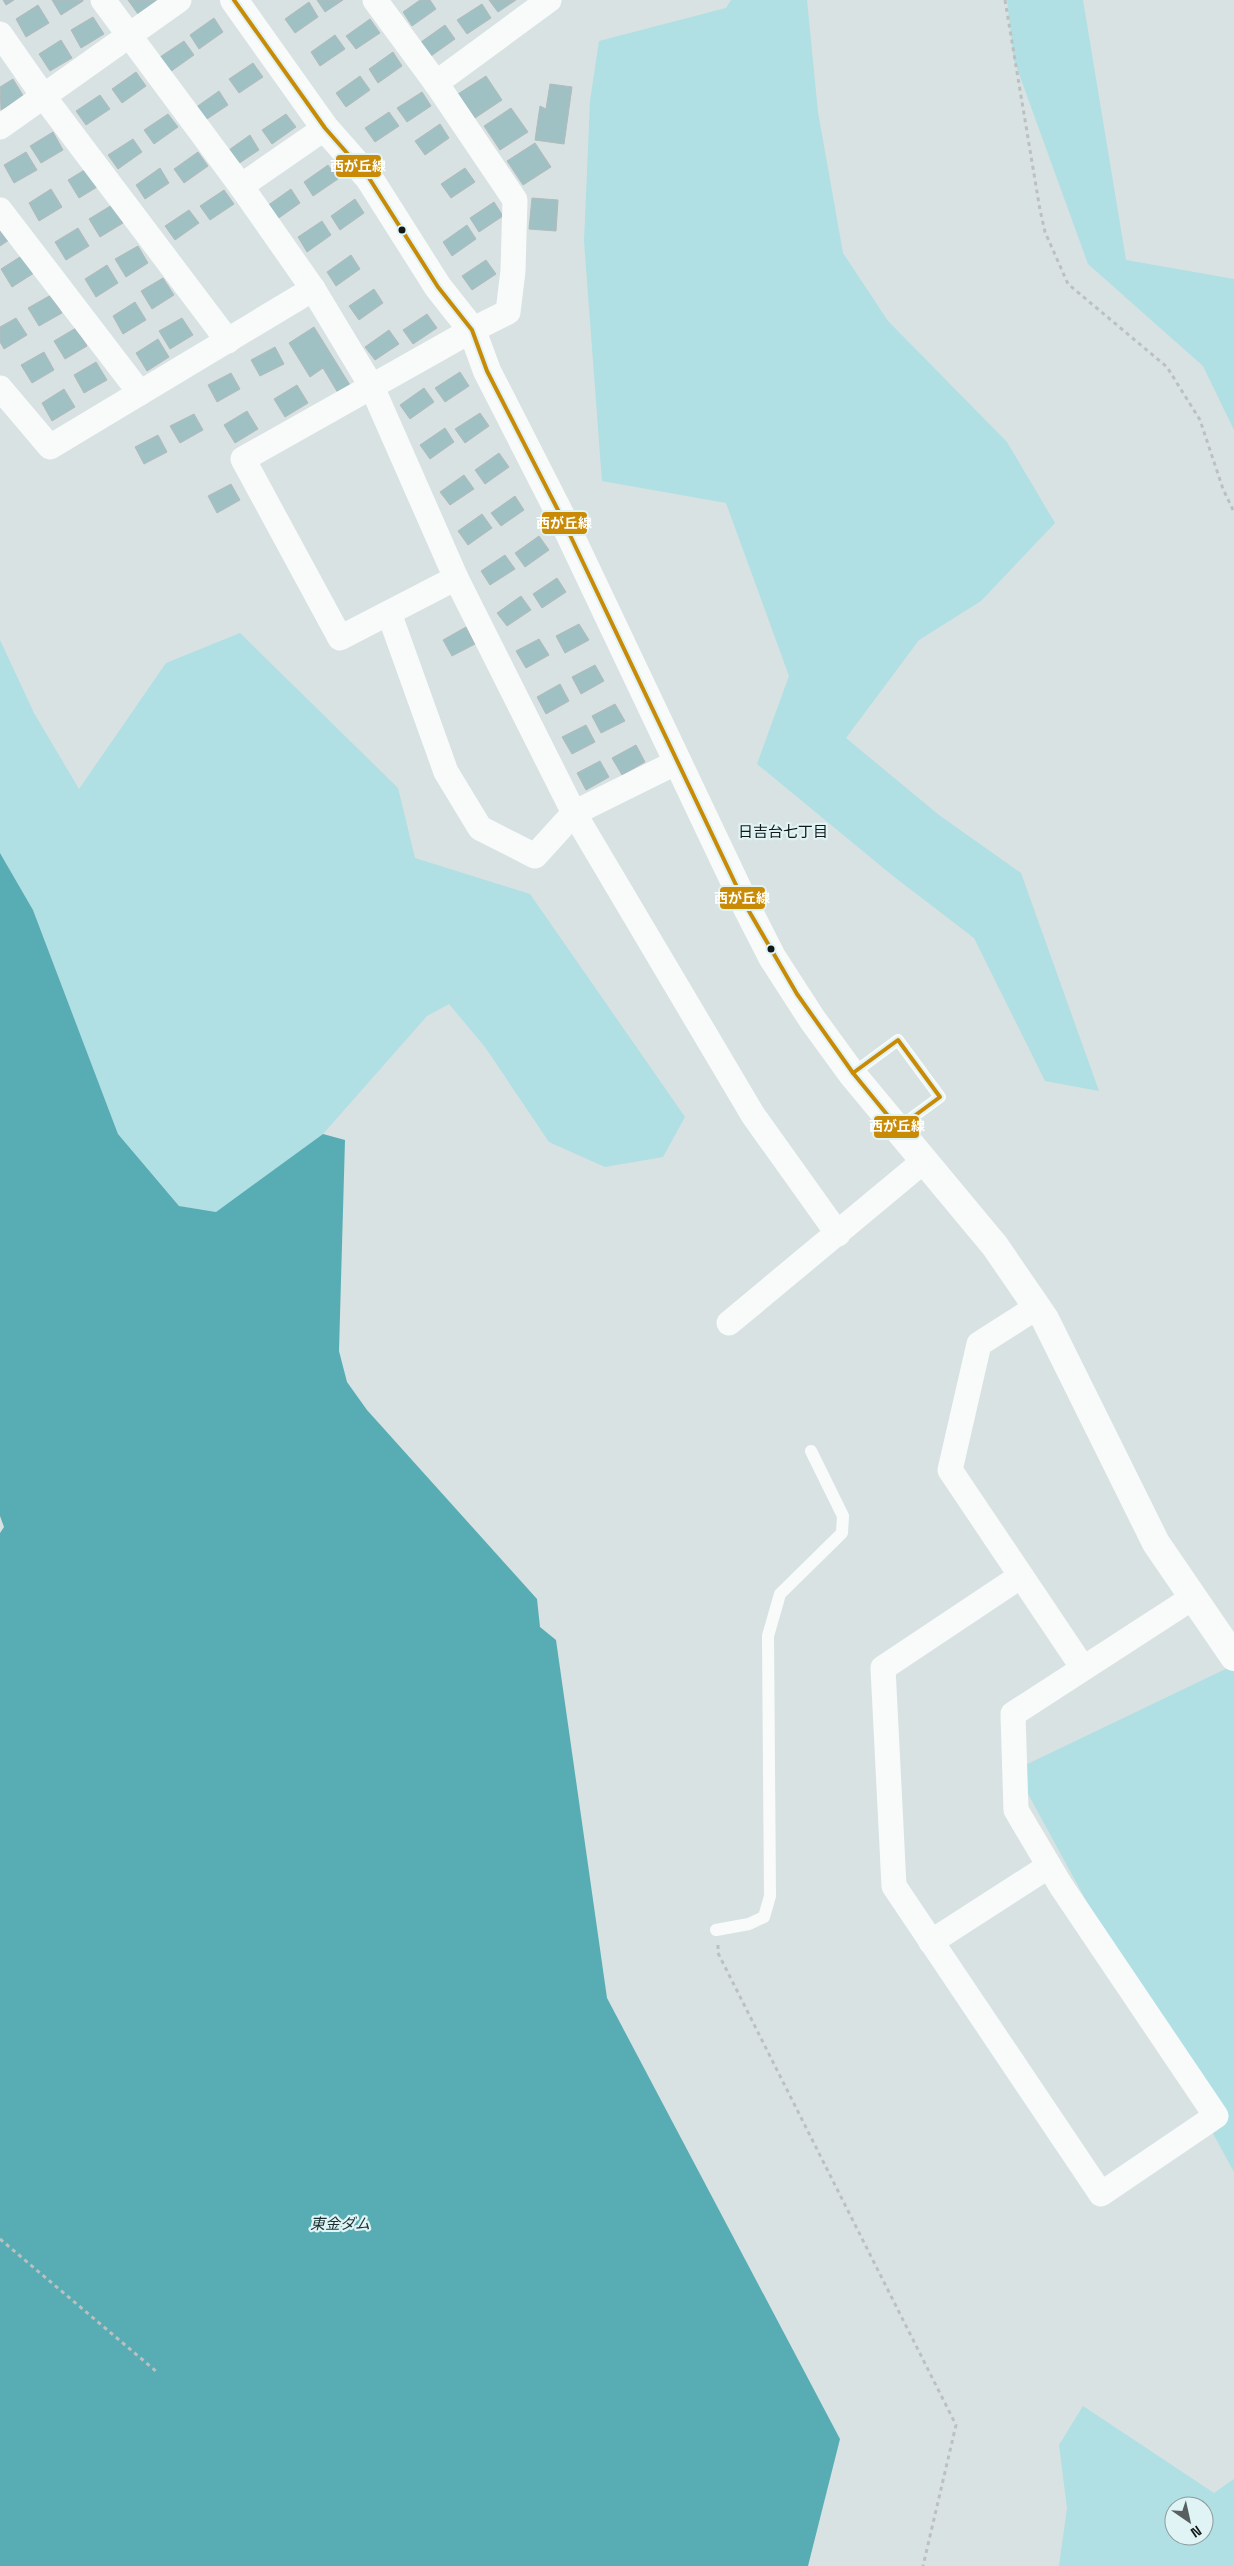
<svg xmlns="http://www.w3.org/2000/svg" width="1234" height="2566" font-family="'Space Grotesk','Noto Sans JP',sans-serif">
	<style>
		.green { fill: #b0dfe4; fill-rule: evenodd }
		.water { fill: #58adb4 }
		.building { fill: #a0c1c4; stroke: #b3babb }
		.lines { fill: none; stroke-linecap: round; stroke-linejoin: round }
		.path { stroke: #bdc0c0; stroke-width: 3; stroke-dasharray: 4 4; stroke-linecap: butt }
		.service { stroke: #f9fbfb; stroke-width: 12 }
		.minor { stroke: #f9fbfb; stroke-width: 25 }
		.tertiary { stroke: #f9fbfb; stroke-width: 28 }
		.bus-1-casing { stroke: #e0f3f5; stroke-width: 8 }
		.bus-1 { stroke: #c98a05; stroke-width: 4 }
		.bus-dot { fill: #121919; stroke: #e0f3f5; stroke-width: 2 }
		.labels { text-anchor: middle; stroke-width: 4.5; stroke-linejoin: round; paint-order: stroke }
		.neighbourhood-label { font-size: 15px; fill: #121919; stroke: #e0f3f5 }
		.water-label { font-size: 15px; font-style: italic; fill: #183032; stroke: #e0f3f5 }
		.line-badge { stroke: #e0f3f5; stroke-width: 2 }
		.badge-label { font-size: 14px; text-anchor: middle; font-weight: bold; fill: #fff }
	</style>
	<rect width="100%" height="100%" fill="#d8e2e2"/>
	<g class="green">
		<polygon points="731,0 807,0 818,112 843,253 888,321 1007,442 1055,523 981,601 919,640 846,738 939,815 1021,873 1099,1091 1045,1081 974,938 893,876 757,764 789,676 726,503 602,481 584,241 590,101 599,41 726,8"/>
		<polygon points="1007,0 1083,0 1126,260 1234,279 1234,430 1203,366 1088,264 1014,60"/>
		<polygon points="240,633 398,788 415,858 530,894 685,1117 663,1157 605,1167 549,1142 485,1047 449,1004 427,1016 323,1134 216,1212 179,1206 118,1134 33,910 0,853 0,640 34,713 79,789 166,663"/>
		<polygon points="1234,1665 1234,2172 1015,1770"/>
		<path d="M1083 2406 1214 2493 1234 2479V2566H1059L1067 2508 1059 2445ZM1174 2506H1204V2536H1174Z"/>
	</g>
	<polygon class="water" points="0,853 33,910 118,1134 179,1206 216,1212 323,1134 345,1140 339,1351 347,1382 367,1410 537,1599 540,1627 556,1640 607,1998 840,2439 808,2566 0,2566 0,1533 4,1527 0,1516"/>
	<g class="building">
		<polygon points="3,0 14,0 6,5"/>
		<polygon points="52,0 83,0 83,1 61,15"/>
		<polygon points="128,0 159,0 138,14"/>
		<polygon points="317,0 343,0 325,12"/>
		<polygon points="420,0 430,0 436,9 412,26 403,12"/>
		<polygon points="489,0 516,0 498,12"/>
		<polygon points="309,2 318,17 295,33 285,19"/>
		<polygon points="482,4 491,18 467,34 457,20"/>
		<polygon points="38,5 49,23 26,37 16,19"/>
		<polygon points="93,17 104,34 81,48 71,30"/>
		<polygon points="214,18 223,32 199,49 190,35"/>
		<polygon points="370,19 380,33 356,49 346,36"/>
		<polygon points="445,25 455,39 431,56 421,42"/>
		<polygon points="335,35 345,49 320,66 311,52"/>
		<polygon points="61,40 72,58 50,71 39,54"/>
		<polygon points="184,41 194,55 170,72 160,57"/>
		<polygon points="393,52 402,66 378,83 369,69"/>
		<polygon points="253,63 263,77 239,93 229,79"/>
		<polygon points="136,72 146,86 122,103 112,89"/>
		<polygon points="360,76 370,90 346,107 336,93"/>
		<polygon points="486,76 502,100 475,118 458,94"/>
		<polygon points="13,79 24,97 1,110 0,87"/>
		<polygon points="550,84 572,87 564,144 535,140 540,106 546,109"/>
		<polygon points="219,91 228,105 204,121 195,108"/>
		<polygon points="422,92 431,106 407,122 397,108"/>
		<polygon points="100,95 110,109 86,125 76,111"/>
		<polygon points="511,108 528,132 500,150 484,126"/>
		<polygon points="389,112 399,126 375,142 365,128"/>
		<polygon points="168,114 178,127 154,144 144,130"/>
		<polygon points="286,114 296,127 272,144 262,130"/>
		<polygon points="440,124 449,138 425,155 415,141"/>
		<polygon points="53,132 63,150 41,163 30,146"/>
		<polygon points="250,135 259,150 235,166 226,152"/>
		<polygon points="133,139 142,152 118,169 108,155"/>
		<polygon points="535,143 551,167 523,185 507,161"/>
		<polygon points="26,152 37,170 14,183 4,165"/>
		<polygon points="198,152 208,166 184,183 174,169"/>
		<polygon points="328,165 338,179 313,196 304,182"/>
		<polygon points="91,166 102,184 79,198 68,180"/>
		<polygon points="160,168 169,183 145,199 136,185"/>
		<polygon points="465,168 475,182 451,198 441,184"/>
		<polygon points="51,189 62,207 39,221 29,203"/>
		<polygon points="291,189 300,203 276,220 267,206"/>
		<polygon points="224,190 234,204 210,220 200,206"/>
		<polygon points="532,198 558,200 556,231 529,229"/>
		<polygon points="355,199 364,213 340,230 331,216"/>
		<polygon points="494,202 503,216 479,232 470,218"/>
		<polygon points="112,205 123,223 100,237 89,219"/>
		<polygon points="189,210 199,223 175,240 165,226"/>
		<polygon points="322,221 331,235 307,252 298,237"/>
		<polygon points="0,225 9,240 0,246"/>
		<polygon points="467,225 476,239 452,256 443,242"/>
		<polygon points="78,228 89,246 66,260 55,242"/>
		<polygon points="138,246 148,263 126,277 115,259"/>
		<polygon points="23,255 34,273 12,287 1,269"/>
		<polygon points="351,255 360,269 336,286 327,272"/>
		<polygon points="486,260 496,274 472,290 462,276"/>
		<polygon points="107,265 118,283 96,297 85,279"/>
		<polygon points="163,278 174,295 152,309 141,291"/>
		<polygon points="374,289 383,303 359,320 349,306"/>
		<polygon points="51,295 62,313 39,326 28,308"/>
		<polygon points="135,302 146,320 123,334 113,316"/>
		<polygon points="427,314 437,328 413,344 403,330"/>
		<polygon points="16,318 27,335 4,349 0,342 0,327"/>
		<polygon points="182,318 193,335 170,349 159,331"/>
		<polygon points="314,327 350,385 338,393 323,368 310,377 289,343"/>
		<polygon points="76,328 87,346 65,359 54,341"/>
		<polygon points="389,330 399,344 375,360 365,347"/>
		<polygon points="158,339 169,357 147,371 136,353"/>
		<polygon points="275,347 284,364 260,376 251,360"/>
		<polygon points="44,352 54,370 32,383 21,365"/>
		<polygon points="96,362 107,380 84,393 74,375"/>
		<polygon points="460,372 469,386 445,402 435,388"/>
		<polygon points="231,373 240,389 217,402 208,385"/>
		<polygon points="297,385 308,403 285,417 274,399"/>
		<polygon points="424,388 434,402 410,419 400,405"/>
		<polygon points="64,389 75,407 52,421 42,403"/>
		<polygon points="247,411 258,429 235,443 224,425"/>
		<polygon points="480,413 489,426 465,443 455,429"/>
		<polygon points="194,414 203,430 180,443 170,426"/>
		<polygon points="445,428 454,442 430,459 420,445"/>
		<polygon points="158,435 167,452 144,464 135,447"/>
		<polygon points="499,453 509,467 485,484 475,470"/>
		<polygon points="464,475 474,489 450,505 440,492"/>
		<polygon points="231,484 240,500 217,513 208,496"/>
		<polygon points="515,496 524,510 501,526 491,513"/>
		<polygon points="482,514 492,528 468,545 458,531"/>
		<polygon points="539,536 549,550 525,567 515,553"/>
		<polygon points="505,555 515,569 490,585 481,571"/>
		<polygon points="557,578 566,592 542,608 533,594"/>
		<polygon points="521,596 531,610 507,626 497,613"/>
		<polygon points="579,624 589,640 565,653 556,636"/>
		<polygon points="466,627 475,644 452,656 443,640"/>
		<polygon points="539,639 549,655 526,668 516,651"/>
		<polygon points="595,665 604,681 581,694 572,677"/>
		<polygon points="560,684 569,701 546,714 537,697"/>
		<polygon points="615,704 625,721 601,733 592,716"/>
		<polygon points="586,725 595,742 572,754 562,737"/>
		<polygon points="636,745 645,762 622,775 612,758"/>
		<polygon points="600,761 609,777 586,790 577,773"/>
	</g>
	<g class="lines">
		<g class="path">
			<polyline points="1005,0 1040,210 1045,232 1068,284 1167,367 1200,420 1223,489 1234,512"/>
			<polyline points="718,1945 718,1953 956,2425 923,2566"/>
			<polyline points="0,2239 157,2372"/>
		</g>
		<g class="service">
			<polyline points="852,1074 898,1040 940,1097 898,1128"/>
			<polyline points="716,1930 749,1924 764,1917 770,1896 768,1636 780,1594 842,1533 843,1516 811,1451"/>
		</g>
		<g class="minor">
			<polyline points="103,0 241,186 313,289 372,387 456,578 574,813 753,1115 838,1234"/>
			<polyline points="375,0 436,83 515,200 513,271 508,312 472,330 243,459 340,638 456,578"/>
			<polyline points="0,34 44,97 228,341"/>
			<polyline points="436,83 549,0"/>
			<polyline points="0,127 179,0"/>
			<polyline points="241,186 325,128"/>
			<polyline points="0,210 140,393"/>
			<polyline points="0,388 50,447 313,289"/>
			<polyline points="389,613 446,772 480,828 535,856 574,813 677,762"/>
			<polyline points="1037,1307 979,1344 950,1470 1083,1668"/>
			<polyline points="729,1323 925,1160"/>
			<polyline points="1021,1576 883,1668 894,1886 1101,2194 1216,2116 1061,1886 1016,1810 1013,1714 1192,1598"/>
			<polyline points="931,1942 1049,1866"/>
		</g>
		<polyline class="tertiary" points="234,0 325,128 369,178 438,287 472,330 487,371 560,514 746,906 772,957 812,1019 852,1074 995,1246 1045,1319 1156,1543 1234,1657"/>
		<g class="bus-1-casing">
			<g id="bus-1">
				<polyline points="234,0 325,128 369,178 438,287 472,330 487,371 560,514 746,906 797,994 853,1073"/>
				<polygon points="898,1040 940,1097 898,1128 853,1073"/>
			</g>
		</g>
		<use href="#bus-1" class="bus-1"/>
	</g>
	<g class="bus-dot">
		<circle cx="402" cy="230" r="4.5"/>
		<circle cx="771" cy="949" r="4.5"/>
	</g>
	<g class="labels">
		<g class="neighbourhood-label">
			<text x="783" y="837">日吉台七丁目</text>
		</g>
		<g class="water-label">
			<text x="340" y="2229">東金ダム</text>
		</g>
	</g>
	<g class="line-badge">
		<rect x="335" y="154" width="47" height="24" rx="5" fill="#c98a05"/>
		<rect x="541" y="511" width="47" height="24" rx="5" fill="#c98a05"/>
		<rect x="719" y="886" width="47" height="24" rx="5" fill="#c98a05"/>
		<rect x="873" y="1115" width="47" height="24" rx="5" fill="#c98a05"/>
	</g>
	<g class="badge-label">
		<text x="358" y="171">西が丘線</text>
		<text x="564" y="528">西が丘線</text>
		<text x="742" y="903">西が丘線</text>
		<text x="897" y="1131">西が丘線</text>
	</g>
	<g transform="translate(1189 2521) rotate(146)"><circle r="24" fill="#e0f3f5" stroke="#8e9c9d"/>
	<path d="M0-4L9 19L0 12L-9 19Z" fill="#575f5f"/>
	<text y="-8" font-size="14" font-weight="bold" text-anchor="middle" fill="#121919">N</text>
	</g>
</svg>
